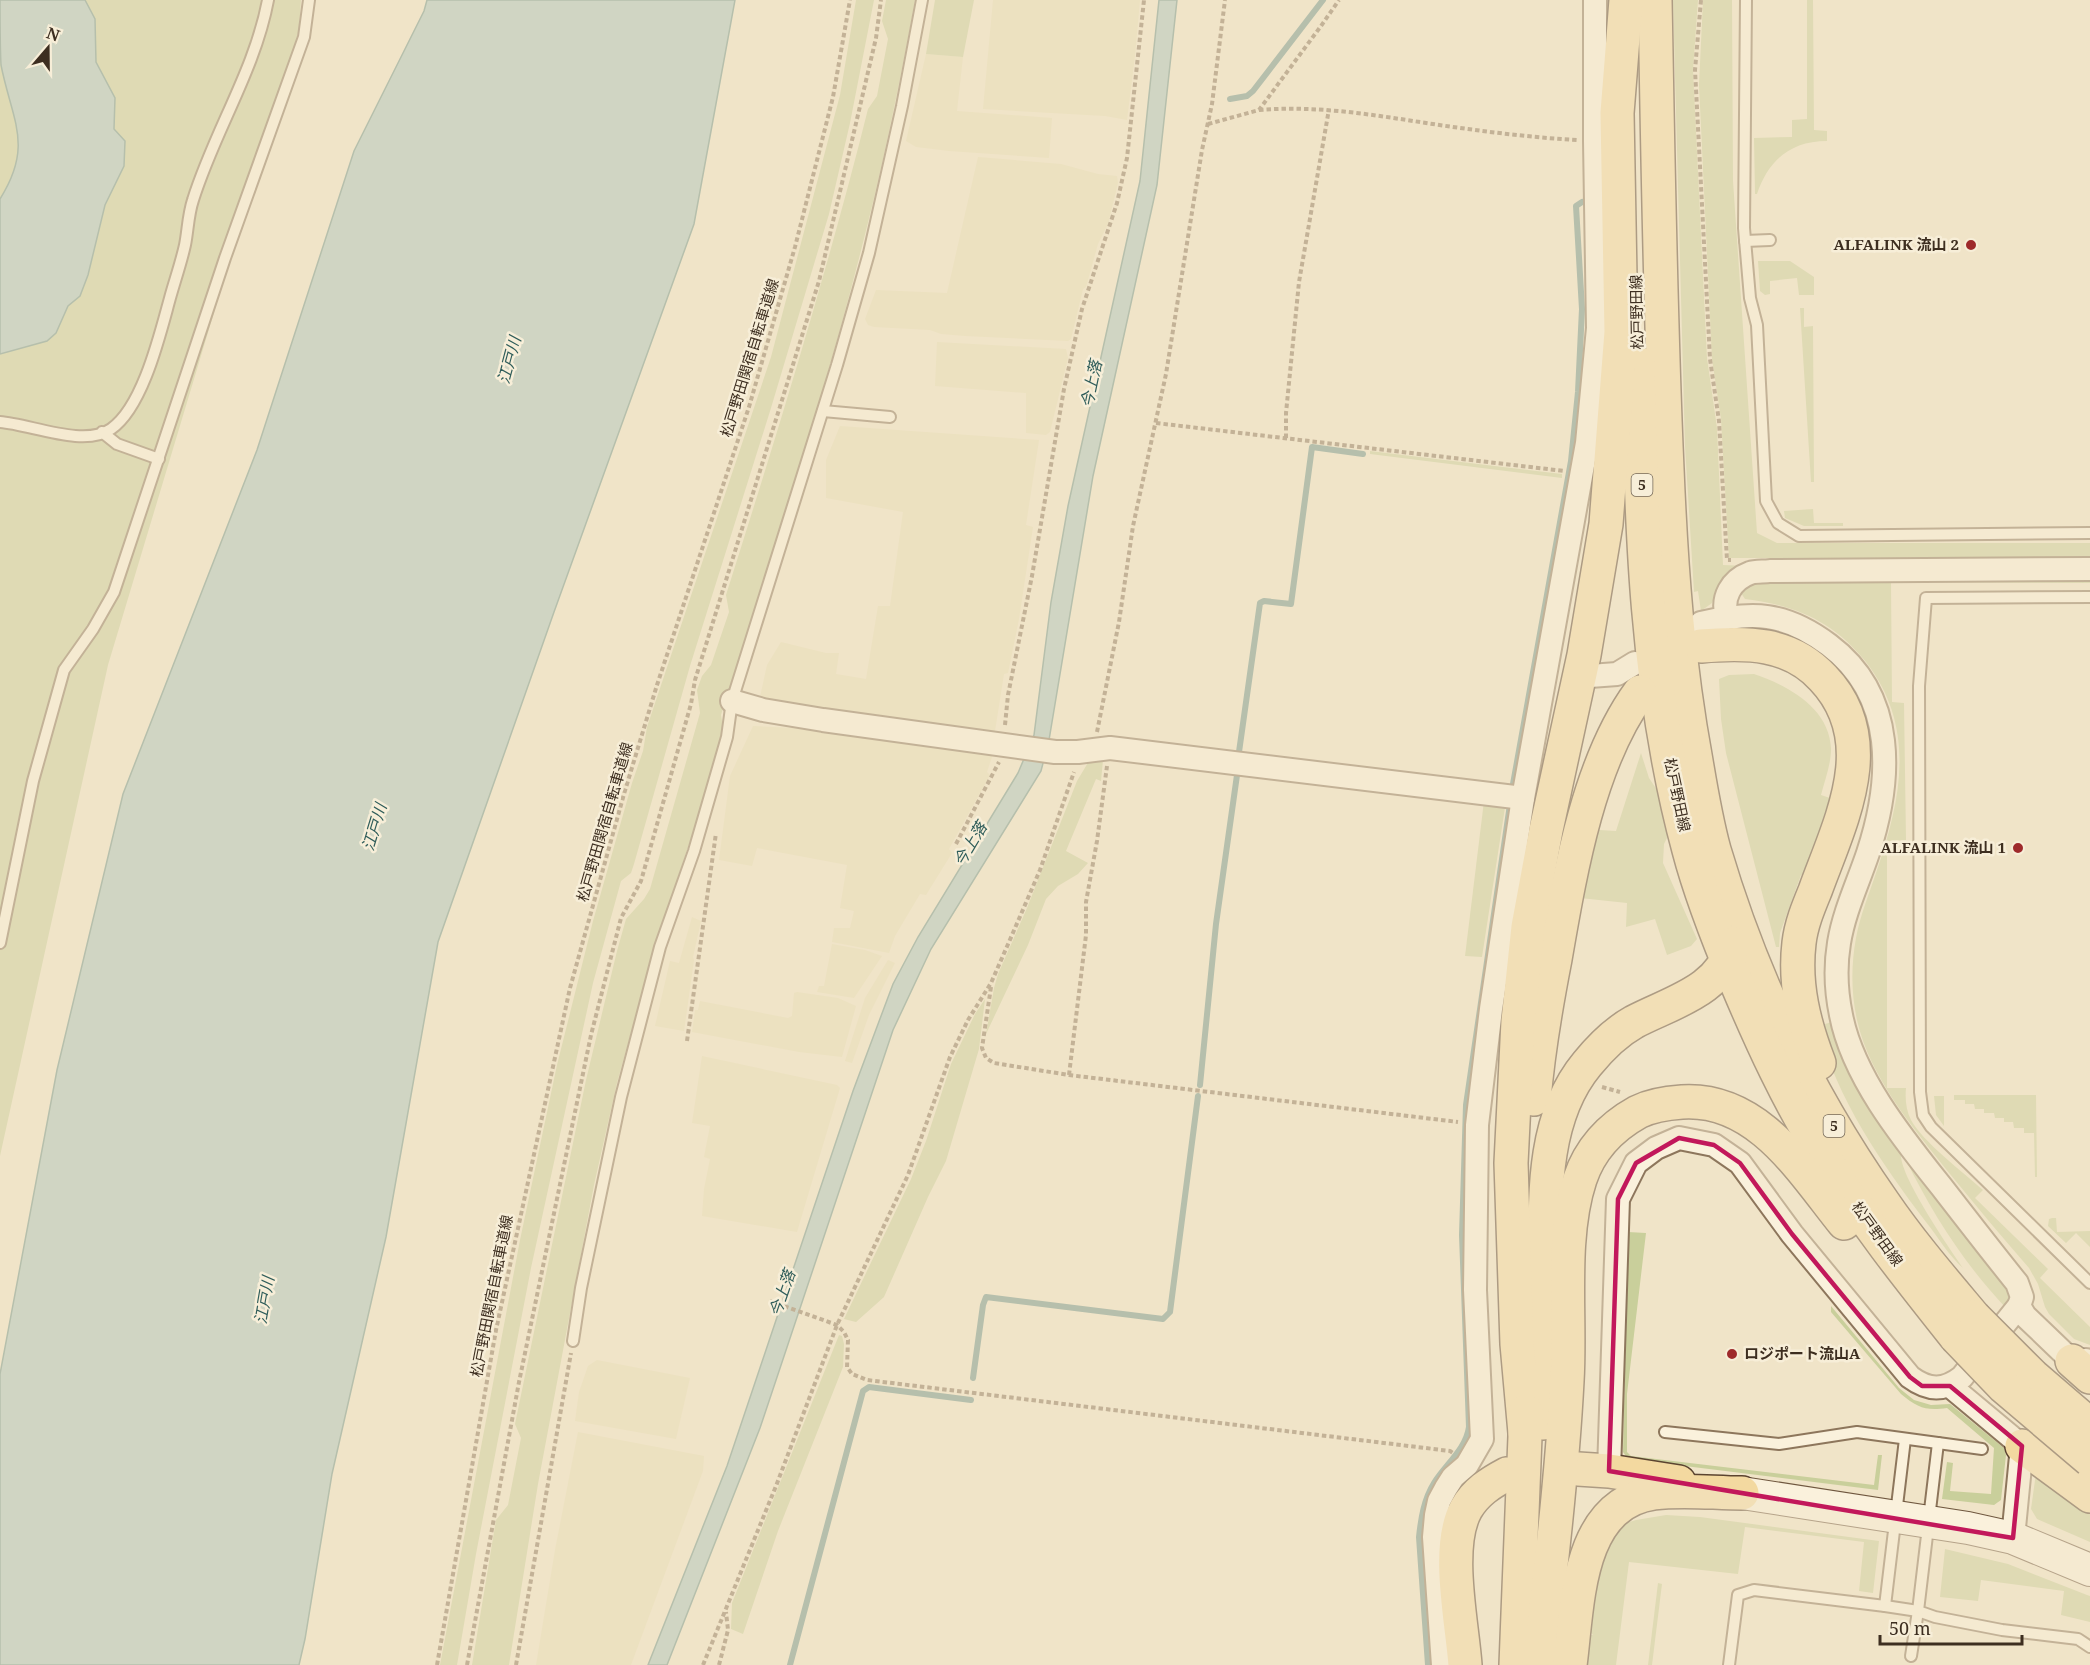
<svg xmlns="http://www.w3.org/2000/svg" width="2090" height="1665" font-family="'Noto Serif','Noto Sans JP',serif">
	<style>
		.farmland { fill: #e6deb5 }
		.green { fill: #c9cf9b }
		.water { fill: #a9c4bc; stroke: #6f938a; stroke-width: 1.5 }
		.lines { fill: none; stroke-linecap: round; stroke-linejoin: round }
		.stream { stroke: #6f938a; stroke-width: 6 }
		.lane-casing { stroke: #8d765c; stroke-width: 14 }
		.street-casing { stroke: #8d765c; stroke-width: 26 }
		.secondary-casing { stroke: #6f573f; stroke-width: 34 }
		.primary-casing { stroke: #5b4430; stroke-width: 36 }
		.path { stroke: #8d765c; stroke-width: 4; stroke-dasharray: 4.5 3; stroke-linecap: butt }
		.lane { stroke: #faf1dc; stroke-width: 10 }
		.street { stroke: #faf1dc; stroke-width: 22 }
		.secondary { stroke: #faf1dc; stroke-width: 32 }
		.primary { stroke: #f3d9a0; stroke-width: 33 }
		.primary-bridge-casing { stroke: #5b4430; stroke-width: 36; stroke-linecap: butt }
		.primary-bridge { stroke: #f3d9a0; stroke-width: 33 }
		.marked { fill: none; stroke: #c2185b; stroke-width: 4.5; stroke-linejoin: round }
		.poi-dot { fill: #9e2a2b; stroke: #f7eed8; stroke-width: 2 }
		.labels { text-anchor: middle; stroke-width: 5; stroke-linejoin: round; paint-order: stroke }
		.shield { fill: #f7eed8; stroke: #756857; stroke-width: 1.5 }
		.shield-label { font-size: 14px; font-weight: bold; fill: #3d2e20 }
		.poi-label { font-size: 15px; font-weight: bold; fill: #3d2e20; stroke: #f7eed8; text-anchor: end }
		.street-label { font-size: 15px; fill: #3d2e20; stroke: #f7eed8 }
		.water-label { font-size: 16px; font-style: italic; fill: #2f5d5a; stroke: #f7eed8 }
	</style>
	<rect width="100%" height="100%" fill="#f0e4c8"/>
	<g class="farmland">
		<polygon points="993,0 1140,0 1135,56 1127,120 1105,116 983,109"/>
		<polygon points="926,54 963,57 957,111 1052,118 1049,158 949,151 916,147 906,141"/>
		<polygon points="978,157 1061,164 1098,174 1117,176 1118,183 1108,224 1098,244 1086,287 1083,289 1071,339 1068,341 965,336 941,334 930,330 874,327 868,325 865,319 876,290 947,293"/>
		<polygon points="937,342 1066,349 1068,358 1050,432 1046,435 1026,433 1026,393 935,386"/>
		<polygon points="840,426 1039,440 1026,525 1033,527 1019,619 1008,673 1004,674 995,731 990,735 811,707 760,697 767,665 781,642 826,653 839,653 836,674 866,679 878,606 890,606 903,512 826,498 826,460"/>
		<polygon points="798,722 993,754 987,772 990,775 949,849 952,853 926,895 920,894 895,936 889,953 832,942 834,928 850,928 854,911 840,908 847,865 757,848 752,866 719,860 730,776 753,726 795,728"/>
		<polygon points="692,917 701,921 693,957 694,960 684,1031 655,1026 670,961 679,963"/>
		<polygon points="832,944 865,950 882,956 854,998 817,992 819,986 824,986"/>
		<polygon points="888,960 895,963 869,1015 852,1063 845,1061 865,998"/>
		<polygon points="797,992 838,998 856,1006 842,1057 799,1052 692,1032 695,1010 698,1010 700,1001 788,1018 792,1016 794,993"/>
		<polygon points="702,1056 837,1085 840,1088 797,1232 702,1216 704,1189 710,1159 704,1157 710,1126 692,1123"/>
		<polygon points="597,1360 690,1378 676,1439 575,1421 579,1392 588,1366"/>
		<polygon points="578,1432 704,1456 703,1471 631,1665 536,1665 555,1550"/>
	</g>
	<g class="green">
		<polygon points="0,0 301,0 299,30 108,665 0,1156"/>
		<polygon points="856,0 874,0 850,123 829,214 771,408 690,666 634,864 631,873 621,881 593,983 531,1268 476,1554 457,1665 440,1665 520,1240 557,1065 593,921 632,783 643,751 647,727 771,357 840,95"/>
		<path d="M886 0H915C899 88 881 175 858 262 819 415 768 565 721 715L724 732 701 808 655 946 617 1083 594 1185 538 1484 509 1665H472L496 1520 508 1505 521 1438 515 1424 586 1080 617 951 626 919 644 899 650 889 700 713 697 690 702 676 711 665 729 612 726 595C777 434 827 273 868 109L877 96 888 39 882 21Z"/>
		<polygon points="935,0 974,0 963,57 926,54"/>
		<polygon points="1673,0 1698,0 1693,70 1707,358 1717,428 1723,565 1748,566 1720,586 1712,603 1701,611 1698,591 1694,592 1685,446"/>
		<polygon points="1703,0 1732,0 1733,181 1757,533 1777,543 2090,543 2090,558 1729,558 1721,419 1712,359 1699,85"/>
		<path d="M1807 0H1813L1814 130 1827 131V141C1790 141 1768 161 1757 194H1755L1754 138 1792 137V120L1807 119Z"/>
		<polygon points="1758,261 1790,261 1814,277 1814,295 1799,295 1797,278 1770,281 1770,294 1765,295 1760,291"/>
		<polygon points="1800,308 1804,308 1804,327 1813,326 1814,482 1811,482"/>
		<polygon points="1370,451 1562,474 1562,478 1370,454"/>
		<polygon points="1813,509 1814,523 1843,523 1843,526 1804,526 1785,518 1784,511"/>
		<path d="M2090 578V583L1891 582 1892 702 1904 703 1906 840 1887 841V1088H1906C1905 1099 1906 1110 1911 1120 1922 1141 1964 1173 1983 1190L1975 1198 2048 1269 2040 1278 2090 1327V1345L2074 1339 2049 1314 2045 1307 2038 1284 2029 1268C2002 1237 1976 1206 1950 1174 1914 1129 1870 1078 1857 1020 1851 993 1851 965 1856 938 1860 916 1869 894 1876 873 1901 800 1917 728 1866 662 1833 621 1795 605 1745 599L1739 590 1752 581Z"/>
		<path d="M1754 674C1787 685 1830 708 1831 749 1831 764 1825 780 1821 795L1839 801 1810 878 1801 875 1780 933 1779 947H1776L1726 753 1721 719 1719 679 1729 675Z"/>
		<polygon points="1641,753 1649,778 1657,790 1668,836 1664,844 1663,863 1697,939 1691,946 1667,955 1655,919 1626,927 1627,903 1580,898 1599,830 1616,831"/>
		<polygon points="1101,756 1103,760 1101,781 1096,779 1066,851 1088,863 1078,874 1058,886 1046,899 1028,945 986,1034 994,988 998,974 1027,908 1077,781 1089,761"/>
		<polygon points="1484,801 1506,801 1482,957 1465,956"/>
		<polygon points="985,999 979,1049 946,1161 928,1197 884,1297 856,1322 844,1319 911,1179 926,1141 951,1064 975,1014"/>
		<path d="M1832 1022C1851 1076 1864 1108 1901 1153 1898 1174 1950 1249 1963 1268 1949 1256 1938 1237 1926 1222 1882 1164 1836 1098 1818 1026Z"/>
		<polygon points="1954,1095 2036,1095 2037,1177 2035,1177 2034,1133 2024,1133 2024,1128 2014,1128 2013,1122 2004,1122 2004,1118 1995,1118 1994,1113 1984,1113 1984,1109 1975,1109 1974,1104 1965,1104 1965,1100 1954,1100"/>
		<polygon points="1934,1096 1944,1096 1944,1126 1936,1115"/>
		<path d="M1906 1160 2012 1291 2007 1309C1965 1265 1933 1215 1906 1160Z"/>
		<polygon points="2052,1218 2056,1218 2057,1232 2090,1231 2090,1247 2076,1233 2066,1243 2048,1226 2049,1219"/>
		<polygon points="1628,1232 1646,1233 1627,1394 1627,1452 1631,1456 1874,1485 1878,1455 1882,1455 1878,1490 1628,1459 1623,1452"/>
		<path d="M1831 1306 1899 1388 1914 1400 1931 1405 1950 1404 2004 1448 2006 1455 2001 1500 1994 1505 1942 1499 1947 1462 1953 1463 1950 1491 1991 1494 1994 1448 1947 1408C1926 1411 1918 1408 1901 1394L1831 1312Z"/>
		<polygon points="839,1335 842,1336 844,1344 843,1367 778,1531 743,1634 731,1629 732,1603"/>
		<polygon points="2037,1466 2090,1507 2090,1542 2037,1519 2031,1509"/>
		<polygon points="1666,1515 1700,1517 1879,1541 1873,1593 1859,1591 1864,1542 1745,1527 1738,1574 1629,1562 1616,1665 1579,1665 1583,1635 1593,1635 1587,1628 1584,1628 1596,1590 1598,1574 1615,1535 1623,1524 1636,1520"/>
		<polygon points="1945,1549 2008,1564 2087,1595 2090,1596 2090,1622 2061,1615 2064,1591 1981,1580 1978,1601 1940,1597"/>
		<polygon points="1658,1583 1662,1584 1652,1665 1648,1665"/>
	</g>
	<g class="water">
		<path d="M0 0H85L95 19 96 62 115 98 114 129 125 141 124 166 105 205 88 275 80 296 68 306 56 333 47 341 0 354V199C34 145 12 121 1 65 0 45 0 21 0 0Z"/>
		<polygon points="427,0 735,0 694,224 554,612 438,942 386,1237 332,1474 305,1639 299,1665 0,1665 0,1374 57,1070 123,794 257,450 354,151 424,11"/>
		<polygon points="1159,0 1177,0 1157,185 1093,476 1049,740 1041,771 931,949 893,1030 760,1428 667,1665 648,1665 727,1466 853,1091 893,984 918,937 1018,773 1034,735 1051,602 1068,506 1140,181"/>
	</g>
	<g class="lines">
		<g class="stream">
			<polyline points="1230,99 1247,96 1253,91 1323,0"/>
			<polyline points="1238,759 1260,603 1264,601 1291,604 1312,447 1363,454"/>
			<polyline points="1200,1085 1216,924 1238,768"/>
			<polyline points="973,1378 983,1305 986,1297 1163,1319 1170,1312 1198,1096"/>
			<polyline points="790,1665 863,1391 869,1387 971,1400"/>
			<path d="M1428 1665 1419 1537C1421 1518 1424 1499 1434 1483 1446 1464 1466 1449 1469 1427L1462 1235 1466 1105 1513 784 1571 461 1578 392 1582 309 1576 206 1582 202"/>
		</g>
		<g class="lane-casing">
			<g id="lane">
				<polyline points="1746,0 1744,228 1750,298 1757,325 1766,501 1778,523 1799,536 2090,533"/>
				<polyline points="1745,241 1770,240"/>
				<polyline points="823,411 890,417"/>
				<path d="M0 422C30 424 84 448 111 429 143 407 160 334 170 298 175 280 181 263 185 245 188 230 188 215 193 200 214 132 255 70 268 0"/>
				<polyline points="102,432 117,444 159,459"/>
				<polyline points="2090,597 1926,598 1919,686 1920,1092 1923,1115 1931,1127 2090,1283"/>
				<polyline points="0,943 33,781 64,670 93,629 114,592 225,258 304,37 309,0"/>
				<polyline points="573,1341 581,1288 621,1097 660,947 694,851 727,737 732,701 837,365 869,253 902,106 922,0"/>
				<polyline points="1665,1432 1779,1444 1857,1432 1982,1449"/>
				<polyline points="1938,1443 1918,1611 1935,1617 2002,1630 2078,1639 2090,1647"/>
				<polyline points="1885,1606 1918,1611 1911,1656"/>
				<polyline points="1729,1665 1738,1595 1754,1590 1885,1606 1905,1439"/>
			</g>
		</g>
		<g class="street-casing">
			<g id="street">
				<path d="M1727 617C1721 598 1731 580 1750 573 1756 571 1764 572 1770 571L2090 569"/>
				<polyline points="1590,676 1617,674 1635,663"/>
				<polyline points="732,701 763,710 823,720 1055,752 1078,752 1110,748 1523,798"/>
				<polyline points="2019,1306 2025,1316 2072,1361 2086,1360"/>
				<polyline points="1950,1386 2022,1446 2013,1538"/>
				<path d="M1609 1471 1618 1199 1636 1163 1656 1148 1679 1138 1714 1145 1740 1163 1792 1234 1910 1377C1929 1391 1944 1391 1962 1377L2019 1306 2022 1297 2017 1283C1992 1252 1968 1221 1944 1190 1905 1141 1853 1078 1841 1015 1836 991 1835 967 1839 943 1844 912 1858 883 1868 853 1892 780 1897 696 1829 645 1785 612 1753 611 1701 623"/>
				<polyline points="1443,1665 1434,1537 1436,1515 1439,1501 1446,1488 1453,1477 1467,1465 1482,1439 1475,1290 1477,1125 1491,1009 1523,798 1587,443 1598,328 1595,141 1595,0"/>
			</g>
		</g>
		<g class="secondary-casing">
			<polyline id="secondary" points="1742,1493 1968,1528 2013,1538 2090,1570"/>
		</g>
		<g class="primary-casing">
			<g id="primary">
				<path d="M1655 0C1658 156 1660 313 1667 469 1671 567 1678 664 1696 761 1701 791 1706 821 1714 850 1751 975 1808 1095 1883 1202 1911 1243 1943 1280 1974 1317"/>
				<path d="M1638 363C1641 525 1646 692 1689 850 1701 896 1719 941 1737 984 1762 1043 1788 1100 1822 1154 1862 1219 1909 1278 1956 1337"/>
				<path d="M1701 646C1746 642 1790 642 1823 678 1883 741 1840 822 1815 891 1808 908 1801 925 1799 943 1794 985 1804 1024 1819 1063"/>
				<path d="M1534 1099C1538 1052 1546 1005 1555 959 1570 873 1588 763 1640 692"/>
				<polyline points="2072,1361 2090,1377"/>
				<path d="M1543 1423C1545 1376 1545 1330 1545 1283 1546 1211 1538 1123 1587 1064 1600 1048 1616 1032 1634 1022 1672 1002 1721 991 1733 944"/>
				<polyline points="1525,1433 1517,1344 1511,1163 1518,1021 1528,927 1546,830 1584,655 1606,524 1621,332 1617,113 1626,0"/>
				<polyline points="2022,1446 2090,1496"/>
				<polyline points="1578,1469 1609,1471 1679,1482"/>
				<path d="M1465 1665C1462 1622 1445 1547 1466 1509 1476 1492 1490 1483 1507 1474"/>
				<polyline points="1516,1665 1526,1411"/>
				<path d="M1539 1665C1551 1571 1562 1476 1567 1381 1571 1317 1560 1239 1580 1179 1590 1149 1611 1127 1638 1112 1652 1105 1667 1103 1682 1102 1758 1097 1802 1171 1844 1223"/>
				<path d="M1570 1665C1578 1605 1576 1504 1654 1493 1683 1489 1714 1493 1742 1493"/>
			</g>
		</g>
		<g class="path">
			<polyline points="1701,0 1695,70 1710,359 1719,421 1727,560 1731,560"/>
			<path d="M1259 110C1330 104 1398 120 1468 129 1504 134 1541 138 1577 140"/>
			<polyline points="1208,124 1259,110 1321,26 1339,0"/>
			<polyline points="1156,423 1564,471"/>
			<polyline points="1286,438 1286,413 1299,282 1329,109"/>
			<polyline points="1005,725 1008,695 1032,576 1064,389 1082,309 1117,203 1127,158 1144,0"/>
			<polyline points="1097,732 1119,622 1133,526 1166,374 1202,150 1212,104 1225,0"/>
			<polyline points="956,844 999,762"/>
			<polyline points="991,987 982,1048 986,1058 994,1063 1069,1075 1458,1122"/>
			<polyline points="687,1041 716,833"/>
			<polyline points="1069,1075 1086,935 1086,902 1097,841 1107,766"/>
			<polyline points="1602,1087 1620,1092"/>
			<polyline points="770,1301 837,1325 844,1332 848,1340 847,1367 852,1374 867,1380 1450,1451 1453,1453"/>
			<polyline points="437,1665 496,1330 570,988 624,794 657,685 749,407 795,247 833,97 850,0"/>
			<polyline points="467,1665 519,1382 591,1035 621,918 641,881 691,704 695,680 819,281 876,38 881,0"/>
			<polyline points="516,1665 571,1353"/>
			<polyline points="703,1665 776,1486 837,1325 908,1175 950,1057 968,1020 991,983 1009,942 1040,870 1074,772"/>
			<polyline points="719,1665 728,1630 726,1612"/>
		</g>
		<use href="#lane" class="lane"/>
		<use href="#street" class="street"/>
		<use href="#secondary" class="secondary"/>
		<use href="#primary" class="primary"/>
		<g class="primary-bridge-casing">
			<g id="primary-bridge">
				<polyline points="1974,1317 2033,1376 2090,1425"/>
				<polyline points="1956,1337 2004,1387 2090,1460"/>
			</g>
		</g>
		<use href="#primary-bridge" class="primary-bridge"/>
	</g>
	<path d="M0 0H2090V1665H0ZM1679 1138 1714 1145 1740 1163 1792 1234 1910 1377 1922 1386H1950L2022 1446 2013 1538 1609 1471 1618 1199 1636 1163Z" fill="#f0e4c8" fill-opacity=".55" fill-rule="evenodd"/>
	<path class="marked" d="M1679 1138 1714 1145 1740 1163 1792 1234 1910 1377 1922 1386H1950L2022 1446 2013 1538 1609 1471 1618 1199 1636 1163Z"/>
	<g class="poi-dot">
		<circle cx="1971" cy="245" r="6"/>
		<circle cx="2018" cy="848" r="6"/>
		<circle cx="1732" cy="1354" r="6"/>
	</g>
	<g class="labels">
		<g class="shield">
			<rect x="1631.5" y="474" width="21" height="22" rx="4.5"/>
			<rect x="1823.5" y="1115" width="21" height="22" rx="4.5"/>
		</g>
		<g class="shield-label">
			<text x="1642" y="490">5</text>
			<text x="1834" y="1131">5</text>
		</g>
		<g class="poi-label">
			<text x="1959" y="250">ALFALINK 流山 2</text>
			<text x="2006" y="853">ALFALINK 流山 1</text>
			<text x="1744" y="1359" text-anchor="start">ロジポート流山A</text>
		</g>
		<g class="street-label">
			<text transform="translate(1637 312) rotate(-91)" y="5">松戸野田線</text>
			<text transform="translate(750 358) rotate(-73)" y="5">松戸野田関宿自転車道線</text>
			<text transform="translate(1677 795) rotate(78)" y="5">松戸野田線</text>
			<text transform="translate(605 822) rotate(-74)" y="5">松戸野田関宿自転車道線</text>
			<text transform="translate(1877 1234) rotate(54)" y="5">松戸野田線</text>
			<text transform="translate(492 1296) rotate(-79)" y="5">松戸野田関宿自転車道線</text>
		</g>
		<g class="water-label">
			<text transform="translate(509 360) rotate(-75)" y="6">江戸川</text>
			<text transform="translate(1091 384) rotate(-78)" y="6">今上落</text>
			<text transform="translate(374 827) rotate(-73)" y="6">江戸川</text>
			<text transform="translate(970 844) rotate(-59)" y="6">今上落</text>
			<text transform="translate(782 1293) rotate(-71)" y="6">今上落</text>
			<text transform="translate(264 1300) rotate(-80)" y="6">江戸川</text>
		</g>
	</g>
	<g transform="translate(48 48) rotate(20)" stroke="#f7eed8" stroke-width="4.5" paint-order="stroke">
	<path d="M0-4.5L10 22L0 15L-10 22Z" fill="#3d2e20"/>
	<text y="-9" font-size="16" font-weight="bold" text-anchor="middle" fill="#3d2e20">N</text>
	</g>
	<path d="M1880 1635v9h142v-9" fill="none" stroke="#3d2e20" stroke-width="3"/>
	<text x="1889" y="1635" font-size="18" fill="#3d2e20" stroke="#f7eed8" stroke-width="4.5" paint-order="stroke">50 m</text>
</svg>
